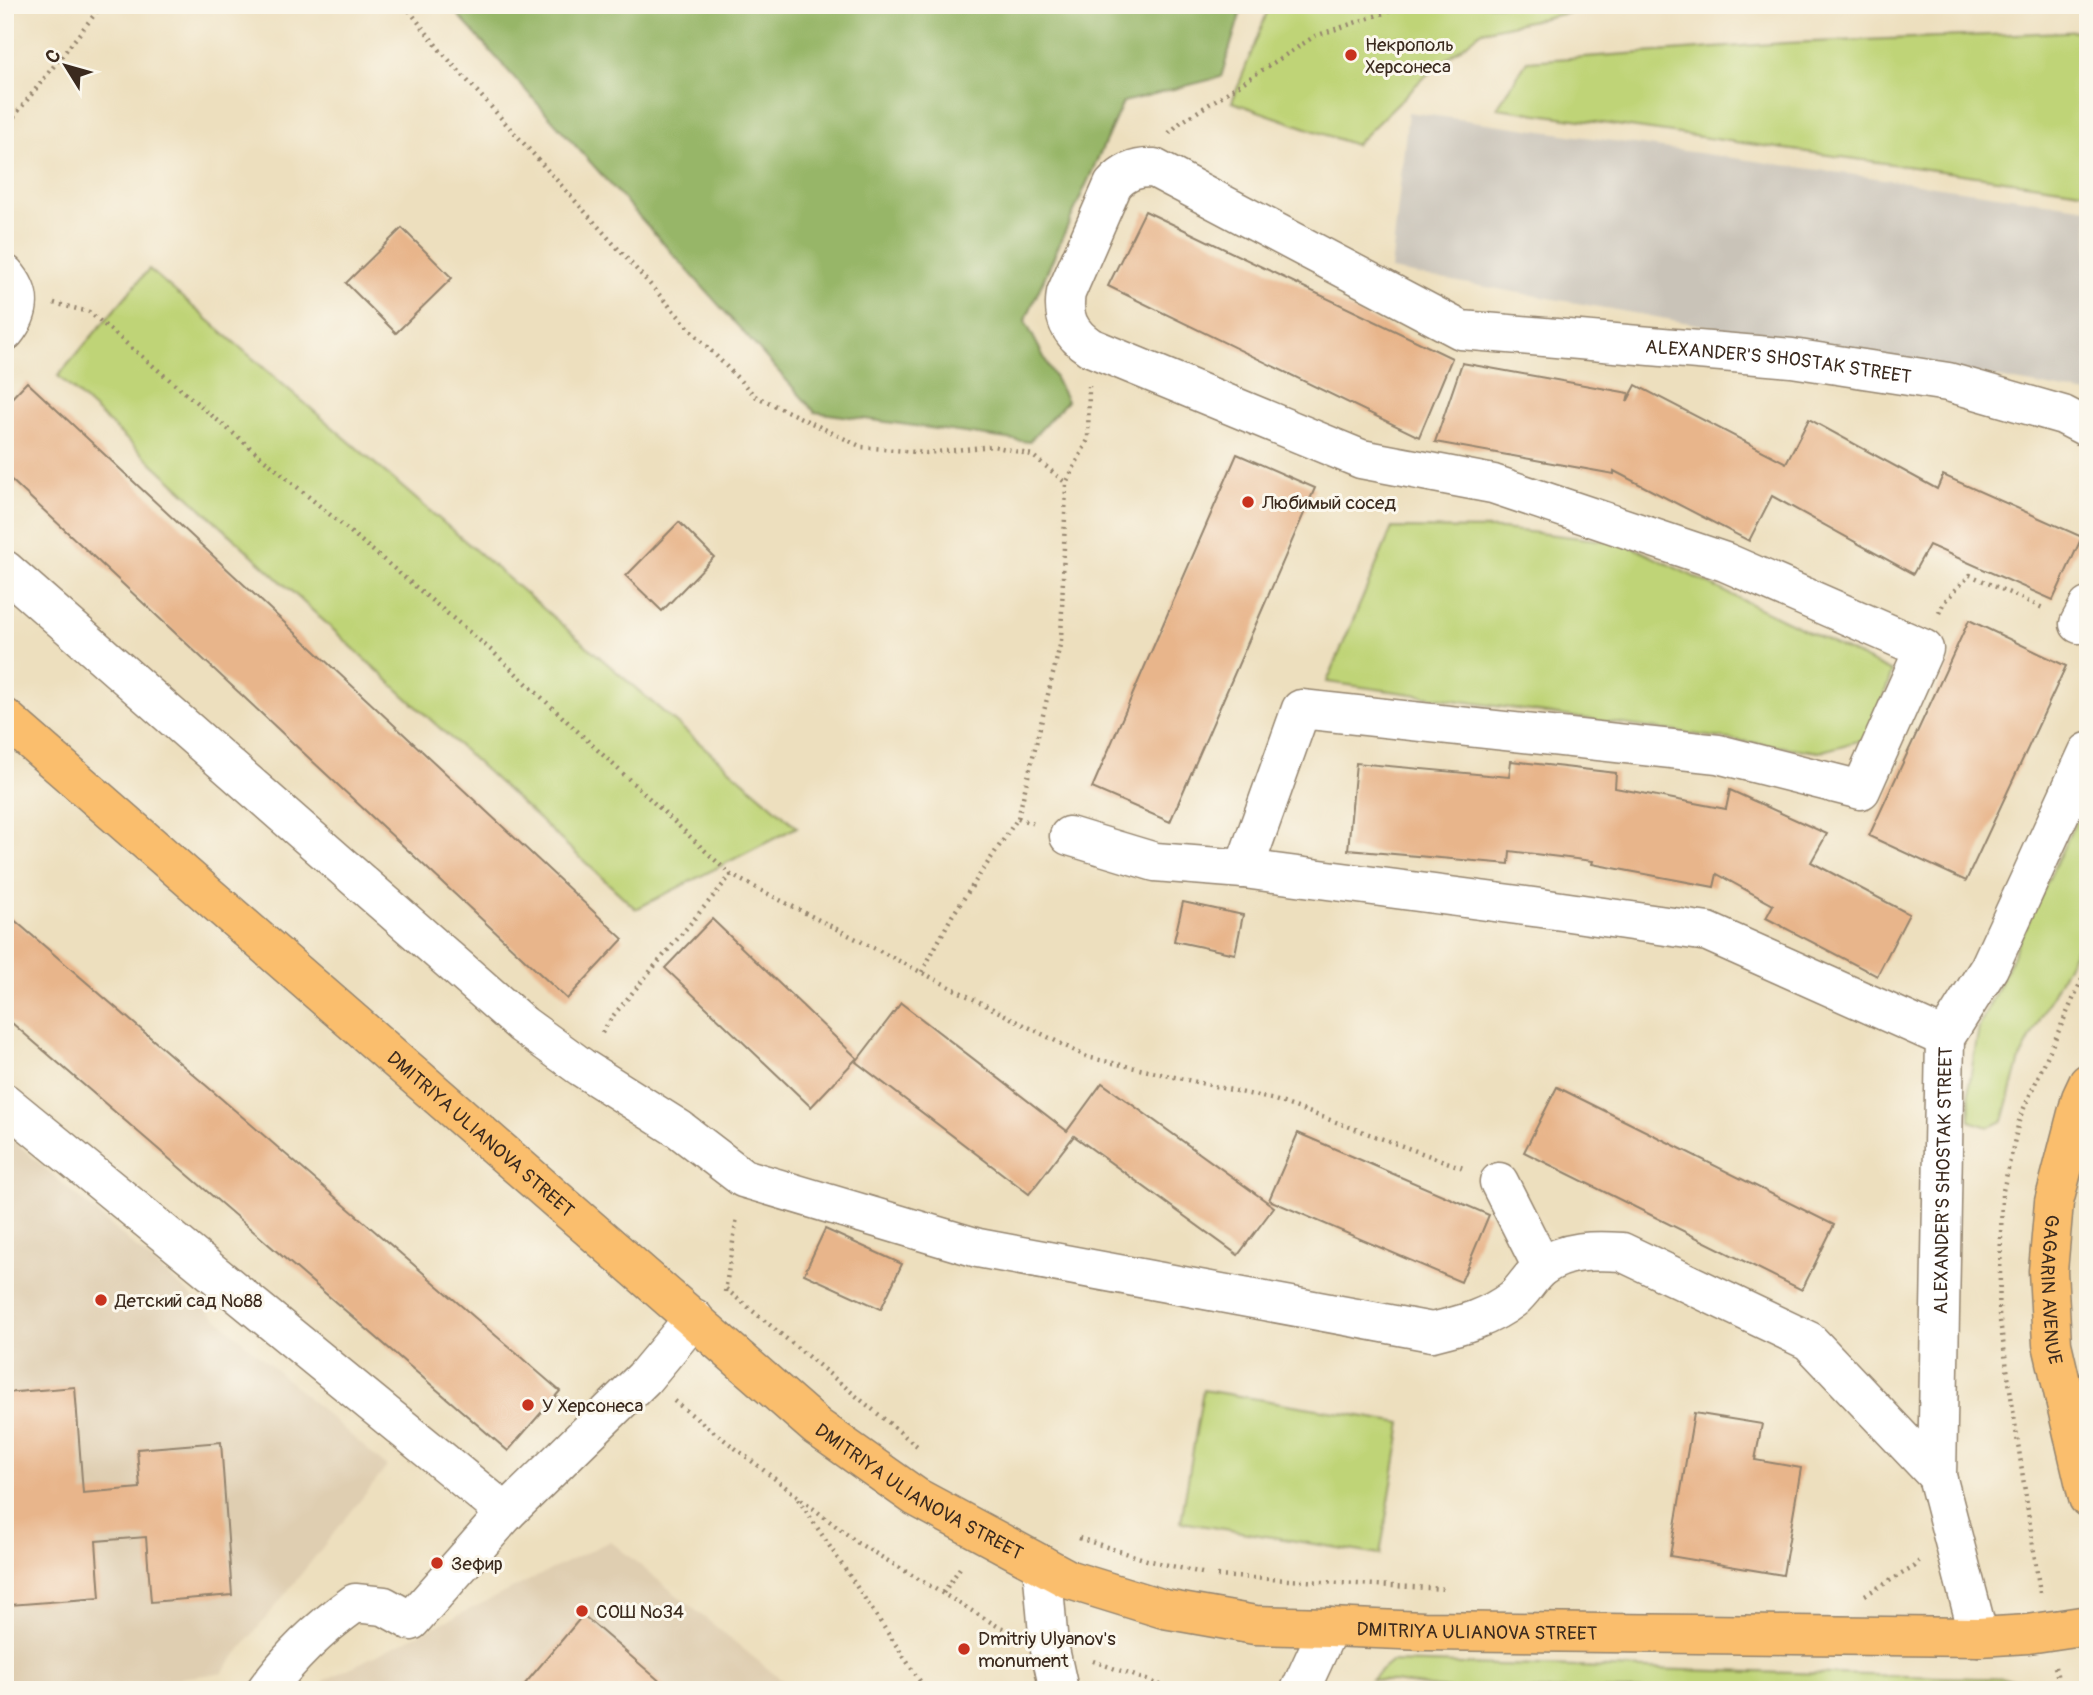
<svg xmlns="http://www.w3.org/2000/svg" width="2093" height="1695" font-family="Pangolin,sans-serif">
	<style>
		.built { fill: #dfceb1 }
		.industrial { fill: #c9c3b8 }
		.green { fill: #bfd477; stroke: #7d7f4a; stroke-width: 2 }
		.forest { fill: #97b668; stroke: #697043; stroke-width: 2 }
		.building { fill: #e8b58b }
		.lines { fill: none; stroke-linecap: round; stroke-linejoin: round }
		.minor-casing { stroke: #94846e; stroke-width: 41 }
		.major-casing { stroke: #94846e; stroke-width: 41 }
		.path { stroke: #94846e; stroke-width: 4.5; stroke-dasharray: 2 5; stroke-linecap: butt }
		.minor { stroke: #fff; stroke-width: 38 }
		.major { stroke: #fabe6d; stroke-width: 38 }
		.poi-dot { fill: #c8321e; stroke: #fbf7ec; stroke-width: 2.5 }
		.labels { text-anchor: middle; stroke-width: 6; stroke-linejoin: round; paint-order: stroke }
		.poi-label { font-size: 19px; fill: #3b2a1e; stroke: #fbf7ec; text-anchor: start }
		.street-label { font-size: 19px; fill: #3b2a1e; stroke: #fbf7ec }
	</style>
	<rect width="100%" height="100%" fill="#fbf7ec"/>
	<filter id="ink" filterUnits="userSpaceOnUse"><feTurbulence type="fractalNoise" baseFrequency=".0143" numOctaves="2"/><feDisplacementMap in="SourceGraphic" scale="14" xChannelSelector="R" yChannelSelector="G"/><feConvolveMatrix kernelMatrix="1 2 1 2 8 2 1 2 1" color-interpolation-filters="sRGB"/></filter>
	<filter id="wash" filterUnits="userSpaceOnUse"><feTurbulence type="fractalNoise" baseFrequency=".00686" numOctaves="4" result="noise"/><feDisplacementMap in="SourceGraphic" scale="28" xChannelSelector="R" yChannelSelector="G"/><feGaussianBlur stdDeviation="1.57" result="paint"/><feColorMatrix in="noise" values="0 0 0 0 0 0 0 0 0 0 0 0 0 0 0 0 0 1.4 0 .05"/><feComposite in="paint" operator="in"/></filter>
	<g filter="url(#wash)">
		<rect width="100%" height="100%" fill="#eddfbe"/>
		<g class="built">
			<polygon points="5,1133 387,1467 222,1673 75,1690 5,1690"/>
			<polygon points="610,1541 794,1690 317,1690 325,1680"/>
		</g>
		<polygon class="industrial" points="1408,112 2088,208 2088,394 1391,270"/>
		<g class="green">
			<polygon points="1270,5 1605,5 1482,31 1422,79 1355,145 1232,102"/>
			<polygon points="2088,31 2088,192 1497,108 1527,61 1786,43"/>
			<polygon points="149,269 797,827 636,909 58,376"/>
			<polygon points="1392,528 1502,529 1624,543 1892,672 1869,738 1819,752 1327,682"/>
			<polygon points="2088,795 2088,924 2020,1059 2003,1121 1989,1127 1970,1121 1969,1085 1979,1027"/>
			<polygon points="1203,1390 1402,1423 1380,1555 1181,1522"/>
			<polygon points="1391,1662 2051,1680 2053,1690 1453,1690 1371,1679"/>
		</g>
		<polygon class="forest" points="449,5 1243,5 1221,77 1123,102 1025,321 1067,401 1029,442 815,412"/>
		<g id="blocks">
			<g class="building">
				<polygon points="1145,211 1452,358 1419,437 1108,286"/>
				<polygon points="402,228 452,278 396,333 346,283"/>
				<polygon points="1462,363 1629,393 1627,402 1636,385 1786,463 1809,419 1937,489 1943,475 2082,537 2053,600 1929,545 1913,574 1772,496 1749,541 1614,471 1614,474 1435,442"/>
				<polygon points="27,382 623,939 567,999 5,474 5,405"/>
				<polygon points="1237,454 1315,488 1170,822 1092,788"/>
				<polygon points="679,522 714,557 662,611 626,576"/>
				<polygon points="1969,620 2066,666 1966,881 1869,836"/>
				<polygon points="1511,761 1616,773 1615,788 1726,809 1730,790 1827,834 1811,862 1909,914 1877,976 1766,918 1773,905 1717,874 1714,887 1592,864 1593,861 1510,851 1509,864 1348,850 1356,763 1509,777"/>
				<polygon points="1183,902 1243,915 1235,954 1174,941"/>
				<polygon points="5,912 560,1391 508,1451 5,1017"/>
				<polygon points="712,919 857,1058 811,1107 665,968"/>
				<polygon points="901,1003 1067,1131 1102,1083 1274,1207 1238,1255 1074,1136 1029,1194 856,1062"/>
				<polygon points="1557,1087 1834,1225 1802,1290 1524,1152"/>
				<polygon points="1298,1133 1489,1215 1461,1282 1269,1200"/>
				<polygon points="825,1229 902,1264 881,1309 804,1274"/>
				<polygon points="75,1387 83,1493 140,1488 137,1449 221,1442 232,1595 151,1602 146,1537 96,1541 100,1598 10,1605 5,1543 5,1393"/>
				<polygon points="1694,1413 1762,1424 1755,1460 1801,1468 1783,1575 1670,1556"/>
				<polygon points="583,1615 670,1690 529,1690 524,1685"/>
			</g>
		</g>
	</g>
	<g filter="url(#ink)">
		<use href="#blocks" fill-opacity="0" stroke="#94846e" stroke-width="2"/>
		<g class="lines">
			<g class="minor-casing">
				<g id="minor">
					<path d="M5 274C23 294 21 312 5 332"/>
					<path d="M5 570 523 1025 581 1067 679 1129 743 1178 978 1248 1432 1332C1461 1325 1489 1318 1513 1299 1524 1290 1531 1275 1542 1267 1565 1250 1595 1250 1622 1252L1809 1341 1937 1476"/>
					<polyline points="2079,624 2088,607"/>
					<polyline points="1069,836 1155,862 1244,869 1541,908 1708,932 1945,1038"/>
					<path id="s1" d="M1244 869 1301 709 1718 754 1861 790 1924 649 1725 562 1493 484 1361 459 1090 347C1069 333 1062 317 1066 293L1113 185C1124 172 1137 167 1154 168L1461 330 1792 358 1948 382 2063 415 2088 428"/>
					<polyline points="5,1103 506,1513"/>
					<polyline points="1499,1182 1542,1267"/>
					<polyline points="1042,1565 1049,1645 1059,1690"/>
					<path id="s2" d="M1979 1637 1937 1476 1945 1038 1989 968 2088 752"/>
					<path d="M266 1690C291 1655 320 1628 355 1603L384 1606 411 1621 506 1513 644 1378 694 1318"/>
					<polyline points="1300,1690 1329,1627"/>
				</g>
			</g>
			<g class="major-casing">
				<g id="major">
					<path id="s3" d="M5 718 817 1427 916 1497 1070 1580 1164 1609 1255 1625 1329 1627 1424 1631 1979 1637 2028 1634 2088 1625"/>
					<path id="s4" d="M2088 1083 2081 1098 2054 1202 2048 1271 2052 1344 2088 1498"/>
				</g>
			</g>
			<g class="path">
				<polyline points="405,5 440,50 690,329 755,396 862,447 926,453 993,446 1032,455 1066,483"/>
				<polyline points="5,128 102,5"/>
				<polyline points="1169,133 1180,123 1315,36 1408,5"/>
				<polyline points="54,303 89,312 492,651 731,875 1087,1057 1275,1100 1466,1169"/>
				<polyline points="1939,613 1944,602 1970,575 2045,609"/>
				<polyline points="1018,818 1034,824"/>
				<polyline points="922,972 952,916 1018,818 1061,641 1066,483 1088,440 1089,386"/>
				<polyline points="602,1033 612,1017 731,875"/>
				<polyline points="726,1289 917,1446"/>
				<polyline points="725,1292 737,1217"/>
				<polyline points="674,1401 858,1543 999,1627 1009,1630"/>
				<polyline points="798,1499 926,1690"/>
				<polyline points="1079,1538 1147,1560 1206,1574"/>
				<polyline points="1217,1576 1446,1589"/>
				<polyline points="943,1593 962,1565"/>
				<polyline points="2040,1593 1999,1314 2002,1195 2020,1117 2088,966"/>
				<polyline points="1865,1595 1914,1567 1919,1561"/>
				<polyline points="1093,1661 1175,1690"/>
				<polyline points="2055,1667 2061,1690"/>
			</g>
			<use href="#minor" class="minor"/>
			<use href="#major" class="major"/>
		</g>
	</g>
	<g class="poi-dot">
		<circle cx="1351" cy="55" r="7"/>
		<circle cx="1248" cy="502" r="7"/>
		<circle cx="101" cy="1300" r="7"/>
		<circle cx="528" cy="1405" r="7"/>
		<circle cx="437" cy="1563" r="7"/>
		<circle cx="582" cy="1611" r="7"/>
		<circle cx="964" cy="1649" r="7"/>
	</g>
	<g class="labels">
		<g class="poi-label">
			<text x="1365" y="51">Некрополь<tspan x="1365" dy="22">Херсонеса</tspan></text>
			<text x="1262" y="509">Любимый сосед</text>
			<text x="115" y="1307">Детский сад №88</text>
			<text x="542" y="1412">У Херсонеса</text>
			<text x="451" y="1570">Зефир</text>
			<text x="596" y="1618">СОШ №34</text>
			<text x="978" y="1645">Dmitriy Ulyanov's<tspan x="978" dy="22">monument</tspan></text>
		</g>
		<g class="street-label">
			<text dy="7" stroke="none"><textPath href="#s1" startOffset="2674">ALEXANDER'S SHOSTAK STREET</textPath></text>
			<text dy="7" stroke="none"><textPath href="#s3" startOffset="632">DMITRIYA ULIANOVA STREET</textPath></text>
			<text dy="7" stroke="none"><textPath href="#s2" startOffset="462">ALEXANDER'S SHOSTAK STREET</textPath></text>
			<text dy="7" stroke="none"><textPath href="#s4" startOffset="212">GAGARIN AVENUE</textPath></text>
			<text dy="7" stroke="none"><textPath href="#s3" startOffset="1199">DMITRIYA ULIANOVA STREET</textPath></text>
			<text dy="7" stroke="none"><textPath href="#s3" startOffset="1787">DMITRIYA ULIANOVA STREET</textPath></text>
		</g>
	</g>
	<rect width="2093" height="1695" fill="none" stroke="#fbf7ec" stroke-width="28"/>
	<g transform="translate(66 66) rotate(307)" stroke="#fbf7ec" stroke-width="5" paint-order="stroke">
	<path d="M0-5L12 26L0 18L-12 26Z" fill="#3b2a1e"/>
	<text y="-10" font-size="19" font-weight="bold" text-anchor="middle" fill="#3b2a1e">С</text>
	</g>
</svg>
